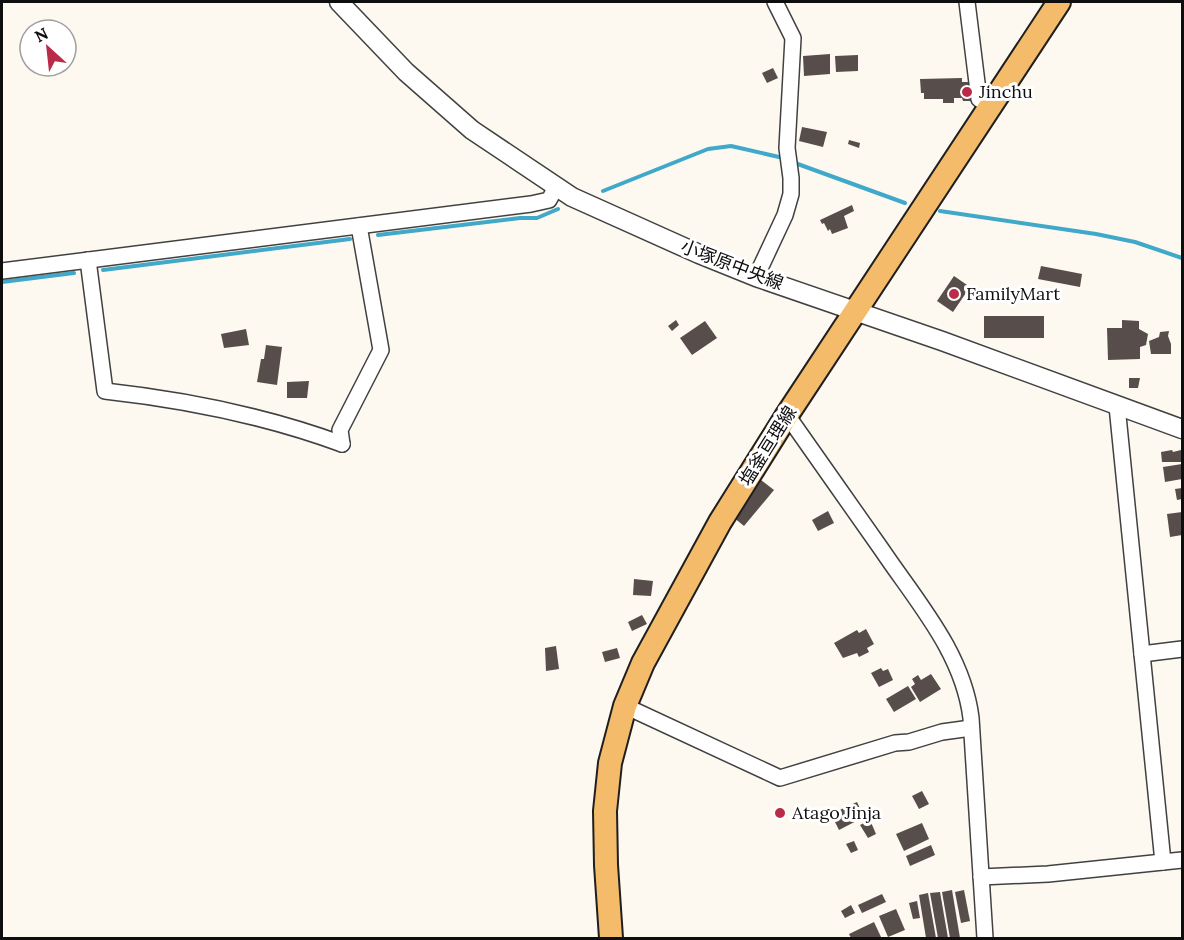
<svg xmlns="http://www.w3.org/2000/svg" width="1184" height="940" font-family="Lora,'Noto Sans JP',serif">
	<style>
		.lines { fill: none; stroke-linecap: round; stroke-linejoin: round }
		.stream { stroke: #40a9c9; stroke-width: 4 }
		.building { fill: #574d4b }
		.minor-casing { stroke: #414141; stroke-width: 18 }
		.tertiary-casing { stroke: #414141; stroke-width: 21 }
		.primary-casing { stroke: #1f1f1f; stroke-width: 26 }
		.minor { stroke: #fff; stroke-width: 15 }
		.tertiary { stroke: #fff; stroke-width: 18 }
		.primary { stroke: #f4bb6b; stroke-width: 22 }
		.poi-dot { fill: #ba2a49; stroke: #fff; stroke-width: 2 }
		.labels { text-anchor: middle; stroke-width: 6; stroke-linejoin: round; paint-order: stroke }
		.poi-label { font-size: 18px; fill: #0e0e0e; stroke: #fff; text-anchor: start }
		.street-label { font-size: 18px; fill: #0e0e0e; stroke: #fff }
	</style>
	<rect width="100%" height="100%" fill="#fef9f0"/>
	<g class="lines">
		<g class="stream">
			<polyline points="795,163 905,203"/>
			<polyline points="603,191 708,149 731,146 779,157"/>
			<polyline points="940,211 1096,234 1135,242 1182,258"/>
			<polyline points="378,235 520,218 537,218 558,209"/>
			<polyline points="103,270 350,239"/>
			<polyline points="2,282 74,273"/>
		</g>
	</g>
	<g class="building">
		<polygon points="830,54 830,74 804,76 803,56"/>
		<polygon points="858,55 858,71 836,72 835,56"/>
		<polygon points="773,68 778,78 767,83 762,73"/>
		<polygon points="962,78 962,82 971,82 972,101 963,101 962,98 954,98 954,103 943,103 943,99 924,99 924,93 921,93 920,79"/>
		<polygon points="802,127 827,132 823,147 799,141"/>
		<polygon points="849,140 860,143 859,148 848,144"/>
		<polygon points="852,205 854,211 844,216 848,228 832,234 830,229 828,231 824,223 822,224 820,220"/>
		<polygon points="1041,266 1082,274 1080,287 1038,279"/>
		<polygon points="954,276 970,287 953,312 937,301"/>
		<rect x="984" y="316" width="60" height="22"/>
		<polygon points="676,320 679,325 672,331 668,326"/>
		<polygon points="1122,320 1139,321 1139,329 1148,334 1146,345 1140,347 1140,359 1108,360 1107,328 1122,328"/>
		<polygon points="705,321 717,338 692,355 680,338"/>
		<polygon points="246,329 249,345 224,348 221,334"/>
		<polygon points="1169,331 1168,336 1171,344 1171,354 1151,354 1149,341 1159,337 1160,332"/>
		<polygon points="266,345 282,347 277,385 257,382 261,359 264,359"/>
		<polygon points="1129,378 1140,378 1138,388 1129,388"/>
		<polygon points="309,381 307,398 287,398 287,382"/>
		<polygon points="1172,450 1173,452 1181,450 1182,462 1162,462 1161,452"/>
		<polygon points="1182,464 1182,479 1165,482 1163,467"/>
		<polygon points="761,480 774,490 744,526 733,517"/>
		<polygon points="1182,488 1182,499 1177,500 1175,489"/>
		<polygon points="828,511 834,523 818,531 812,520"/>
		<polygon points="1182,512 1182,535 1170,537 1167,514"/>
		<polygon points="634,579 653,581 651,596 633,595"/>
		<polygon points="642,615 647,624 632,631 628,622"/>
		<polygon points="866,629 874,644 867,648 869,652 859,657 857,653 843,658 834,643 857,630 859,633"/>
		<polygon points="556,646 559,669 546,671 545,648"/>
		<polygon points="617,648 620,658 605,662 602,652"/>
		<polygon points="881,668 883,671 888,669 893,680 879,687 871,673"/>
		<polygon points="931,674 941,689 920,702 911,687 915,684 912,679 918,675 921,680"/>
		<polygon points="908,686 916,699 894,712 886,699"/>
		<polygon points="922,791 929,804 919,809 912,796"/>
		<polygon points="857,802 864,817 839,830 831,814"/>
		<polygon points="870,820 876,834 868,838 860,825"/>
		<polygon points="922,823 929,839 904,851 896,834"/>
		<polygon points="854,841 858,850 851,853 846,844"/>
		<polygon points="931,845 935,855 910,866 906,856"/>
		<polygon points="952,890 960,938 950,938 942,892"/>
		<polygon points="964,890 970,921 961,923 955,892"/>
		<polygon points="940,892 948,938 938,938 930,893"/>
		<polygon points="928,893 936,938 926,938 919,895"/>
		<polygon points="882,894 886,902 862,913 858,905"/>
		<polygon points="917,901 920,918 913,919 909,903"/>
		<polygon points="851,905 855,913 845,918 841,911"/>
		<polygon points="896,909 905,930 888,937 879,916"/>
		<polygon points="874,922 881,937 851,938 849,934"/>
	</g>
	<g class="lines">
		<g class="minor-casing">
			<g id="minor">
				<polyline points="967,2 979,99 989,105"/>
				<path d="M88 260 105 391C186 400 266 416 342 444"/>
				<polyline points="2,271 531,204 549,200 556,187"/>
				<polyline points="756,277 785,215 791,194 791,178 787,148 793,38 775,2"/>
				<polyline points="1117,406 1163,862"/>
				<path d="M787 415C819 460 850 505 882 550 917 602 963 653 971 718L985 938"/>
				<polyline points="342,444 340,430 381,350 359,226"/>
				<polyline points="1142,654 1182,649"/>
				<polyline points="625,706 780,778 895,743 909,742 942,732 971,728"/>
				<polyline points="981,877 1048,874 1182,860"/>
			</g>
		</g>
		<g class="tertiary-casing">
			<polyline id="tertiary" points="339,2 406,72 472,130 572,197 699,254 756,277 942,341 1182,429"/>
		</g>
		<g class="primary-casing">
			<polyline id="primary" points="611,938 606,865 605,811 610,763 625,706 643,663 720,522 787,415 1059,2"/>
		</g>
		<use href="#minor" class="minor"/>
		<use href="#tertiary" class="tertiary"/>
		<use href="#primary" class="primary"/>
	</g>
	<g class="poi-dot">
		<circle cx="967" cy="92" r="6"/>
		<circle cx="954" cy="294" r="6"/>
		<circle cx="780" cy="813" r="6"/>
	</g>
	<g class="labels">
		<g class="poi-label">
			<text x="979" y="98">Jinchu</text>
			<text x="966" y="300">FamilyMart</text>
			<text x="792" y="819">Atago Jinja</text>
		</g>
		<g class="street-label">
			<text transform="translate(732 265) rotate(21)" y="6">小塚原中央線</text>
			<text transform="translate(768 446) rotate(-58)" y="6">塩釜亘理線</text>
		</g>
	</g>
	<rect width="1184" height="940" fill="none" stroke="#0e0e0e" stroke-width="6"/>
	<g transform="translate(48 48) rotate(333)"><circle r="28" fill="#ffffff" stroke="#9f9f9f" stroke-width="1.5"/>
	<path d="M0-4.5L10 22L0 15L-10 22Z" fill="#ba2a49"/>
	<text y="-9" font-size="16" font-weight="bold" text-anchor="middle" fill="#0e0e0e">N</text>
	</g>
</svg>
